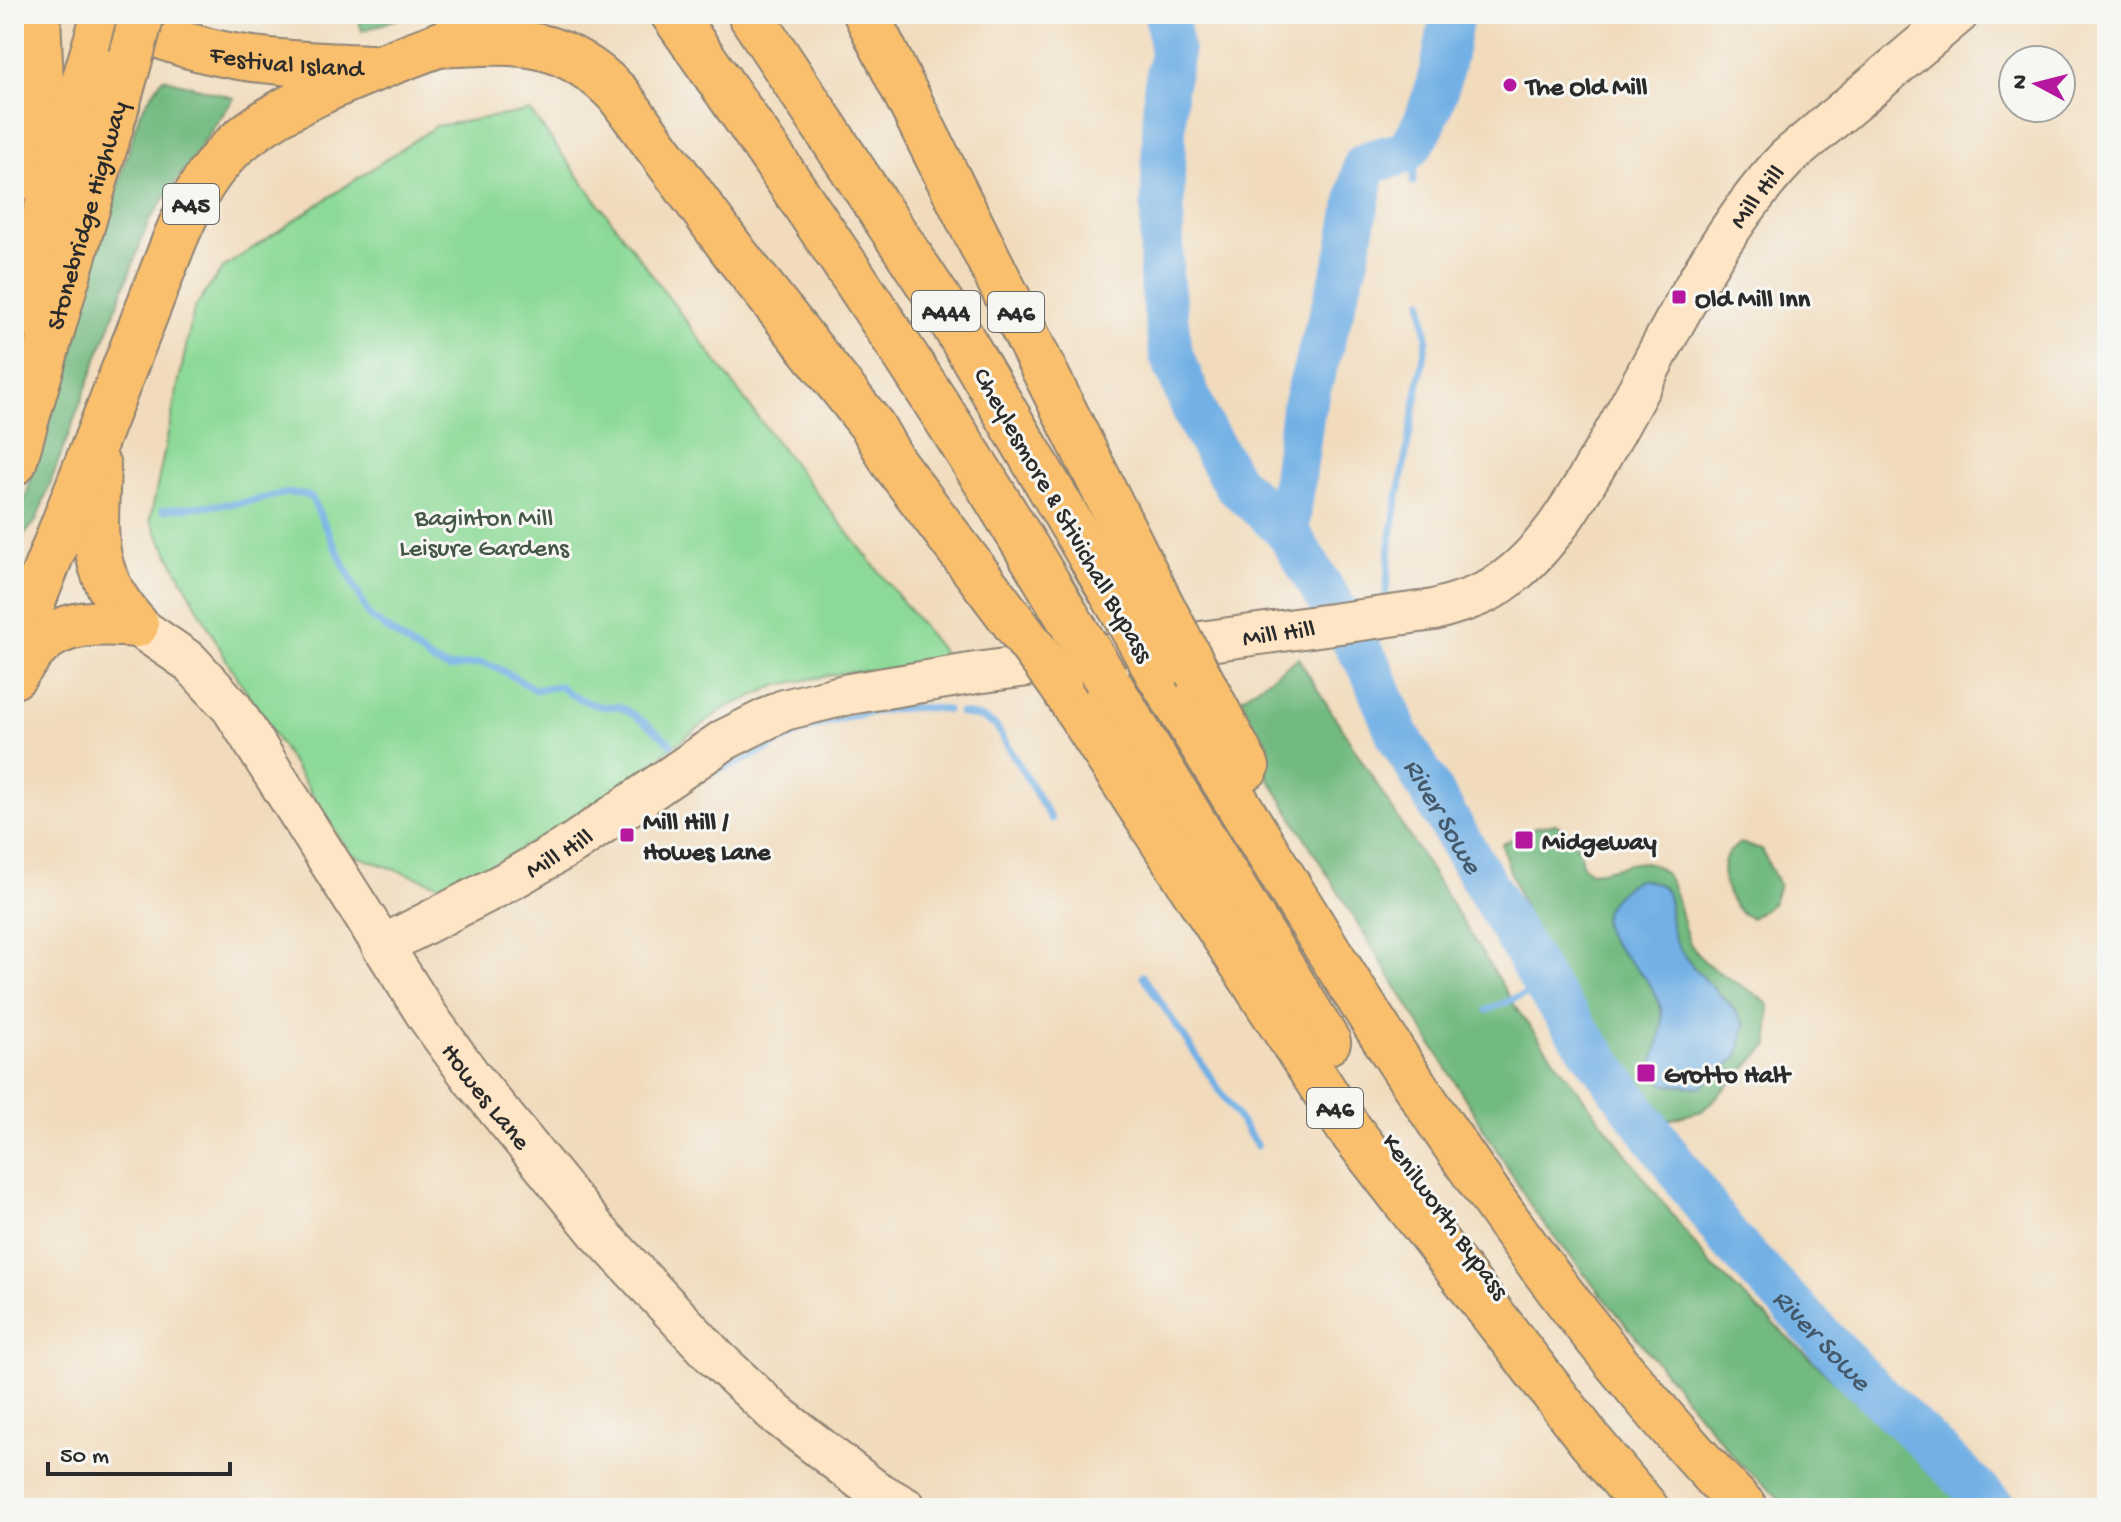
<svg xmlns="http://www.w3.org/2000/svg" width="2121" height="1522" font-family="'Gochi Hand',sans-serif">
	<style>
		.green { fill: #8dda98; stroke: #5c8262; stroke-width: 2 }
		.forest { fill: #72ba80; stroke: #4e7256; stroke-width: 2 }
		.water { fill: #72b0e5; stroke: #4e6e88; stroke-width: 2 }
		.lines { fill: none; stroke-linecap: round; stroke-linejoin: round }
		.stream { stroke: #72b0e5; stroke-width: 7 }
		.river { stroke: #72b0e5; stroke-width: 44 }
		.secondary-casing { stroke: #8e8374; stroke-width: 44 }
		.highway-casing { stroke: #8e8374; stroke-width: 48 }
		.secondary { stroke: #fde5c5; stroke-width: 40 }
		.highway { stroke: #f9bf6d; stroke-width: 44 }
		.highway-bridge-casing { stroke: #8e8374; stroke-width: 48; stroke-linecap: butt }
		.highway-bridge { stroke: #f9bf6d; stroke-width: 44 }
		.poi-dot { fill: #b5179e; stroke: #f6f6f2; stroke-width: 3 }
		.labels { text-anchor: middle; stroke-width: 6; stroke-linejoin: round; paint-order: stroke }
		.shield { fill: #f6f6f2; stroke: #686867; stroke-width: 2 }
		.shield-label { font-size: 24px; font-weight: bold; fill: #2b2b2b }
		.street-label { font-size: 26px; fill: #2b2b2b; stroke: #f6f6f2 }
		.poi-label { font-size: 26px; font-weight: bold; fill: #2b2b2b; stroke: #f6f6f2; text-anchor: start }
		.park-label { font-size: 26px; fill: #445746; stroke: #f6f6f2 }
		.water-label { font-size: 28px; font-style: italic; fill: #445a6c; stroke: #f6f6f2 }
	</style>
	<rect width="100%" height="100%" fill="#f6f6f2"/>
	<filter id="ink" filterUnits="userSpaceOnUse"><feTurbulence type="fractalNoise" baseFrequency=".0125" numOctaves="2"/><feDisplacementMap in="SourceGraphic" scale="16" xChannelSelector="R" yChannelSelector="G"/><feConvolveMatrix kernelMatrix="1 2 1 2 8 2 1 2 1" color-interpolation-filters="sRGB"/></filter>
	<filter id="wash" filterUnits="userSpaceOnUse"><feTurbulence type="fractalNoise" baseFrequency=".006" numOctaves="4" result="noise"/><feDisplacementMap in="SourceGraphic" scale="32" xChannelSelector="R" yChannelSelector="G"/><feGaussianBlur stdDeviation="1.8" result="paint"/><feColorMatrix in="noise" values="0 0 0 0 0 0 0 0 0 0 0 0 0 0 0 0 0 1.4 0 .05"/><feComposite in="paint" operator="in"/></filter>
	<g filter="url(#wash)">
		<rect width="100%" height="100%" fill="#f1dbbc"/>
		<polygon class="green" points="530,111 774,439 952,664 843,673 778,685 723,709 595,806 451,889 350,854 227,661 150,520 194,309 223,268 436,126"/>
		<g class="forest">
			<polygon points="357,14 412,14 362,31"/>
			<polygon points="163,78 234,98 149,221 36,521 14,547 14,536 140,112"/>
			<polygon points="1298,658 1520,1014 1710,1264 1969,1508 1790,1508 1737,1461 1536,1214 1264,771 1236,702"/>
			<path d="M1555 824C1574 834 1579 843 1582 865L1590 872C1610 873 1631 858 1651 864 1680 872 1678 923 1691 945 1710 976 1745 982 1769 1005V1045L1702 1111 1668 1120C1605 1035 1528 948 1502 844L1536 827Z"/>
			<path d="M1740 843 1762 850 1779 885 1773 903 1751 918C1731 912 1717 876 1726 857 1729 851 1735 847 1740 843Z"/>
		</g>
		<path class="water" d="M1637 879C1687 884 1660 912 1677 944 1693 975 1728 995 1745 1025L1738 1057 1701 1087 1664 1085 1652 1072C1654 1048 1667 1029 1660 1005 1643 952 1557 932 1637 879Z"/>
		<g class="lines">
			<g class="stream">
				<polyline points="1413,182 1417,140"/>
				<path d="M163 510C189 507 215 505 241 503 266 500 286 487 311 497L369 616 432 661 449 668 481 663 498 668 536 690 559 686C570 696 585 702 599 706 606 708 613 705 619 707 629 710 664 736 671 744"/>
				<polyline points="1385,603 1391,536 1427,339 1422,301"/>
				<polyline points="1371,669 1379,631"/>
				<polyline points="960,713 982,718 996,726 1051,819"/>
				<path d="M704 771C723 777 787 736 812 728 850 715 906 702 947 710"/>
				<polyline points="1143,976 1257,1146"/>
				<polyline points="1487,1010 1545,986"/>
			</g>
			<g class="river">
				<polyline points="1166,14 1172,53 1165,90 1161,277 1171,354 1199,422 1234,483 1287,531"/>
				<path id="s1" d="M1452 14C1447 49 1432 128 1406 150 1397 158 1378 157 1365 165L1347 259 1303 409 1287 531 1371 669 1398 735 1545 986 1729 1239 1862 1379 1995 1508"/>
			</g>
		</g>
	</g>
	<g filter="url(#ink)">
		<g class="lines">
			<g class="secondary-casing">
				<g id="secondary">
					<path id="s2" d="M136 625 190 662 232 708 428 1017 472 1078 598 1232 716 1358 776 1414 873 1489 906 1508"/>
					<path id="s3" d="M382 946 512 879 574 843 724 740 784 710 849 694 976 673 1434 610C1454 604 1474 599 1492 589 1543 558 1574 503 1603 453 1661 354 1707 242 1787 158L1958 14"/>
				</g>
			</g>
			<g class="highway-casing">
				<g id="highway">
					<path id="s4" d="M115 14C192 61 284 64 372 67"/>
					<path d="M673 14C813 214 950 415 1073 626"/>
					<polyline points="750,14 941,303 1126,617"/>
					<polyline points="866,14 1164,610"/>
					<path d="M438 45C514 41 561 35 618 94L737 256 873 427 893 462 1019 629"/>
					<polyline points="14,180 41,85 38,14"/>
					<polyline points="14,319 104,14"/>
					<path id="s5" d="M14 463 131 56"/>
					<path d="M98 466C96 534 87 570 136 625"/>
					<path d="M14 650 175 239C188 208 202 180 225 155 275 100 394 62 464 35"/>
					<path d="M1157 672C1336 961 1507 1263 1745 1508"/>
					<path d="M14 676C22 666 29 654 38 646 63 620 103 622 136 625"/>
					<polyline points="1199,676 1247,767"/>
					<polyline points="1106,679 1328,1042"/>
					<polyline points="1059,682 1347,1126 1591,1442 1646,1508"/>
				</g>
			</g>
			<use href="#secondary" class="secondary"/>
			<use href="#highway" class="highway"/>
			<g class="highway-bridge-casing">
				<g id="highway-bridge">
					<polyline points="131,56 142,14"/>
					<polyline points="1164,610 1199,676"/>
					<polyline points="1126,617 1157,672"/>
					<polyline points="1073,626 1106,679"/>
					<polyline points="1019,629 1059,682"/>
				</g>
			</g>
			<use href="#highway-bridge" class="highway-bridge"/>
		</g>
	</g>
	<g class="poi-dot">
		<circle cx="1510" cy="85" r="8"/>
		<rect x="1671" y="289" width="16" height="16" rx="4"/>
		<rect x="619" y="827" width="16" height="16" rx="4"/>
		<rect x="1514" y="830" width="20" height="20" rx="4"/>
		<rect x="1636" y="1063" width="20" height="20" rx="4"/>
	</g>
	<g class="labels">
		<g class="shield">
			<rect x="163" y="184" width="56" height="40" rx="6"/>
			<rect x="912" y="291" width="68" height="40" rx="6"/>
			<rect x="988" y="292" width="56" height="40" rx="6"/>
			<rect x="1307" y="1088" width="56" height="40" rx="6"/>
		</g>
		<g class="shield-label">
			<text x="191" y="212">A45</text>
			<text x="946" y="319">A444</text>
			<text x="1016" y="320">A46</text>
			<text x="1335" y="1116">A46</text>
		</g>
		<g class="street-label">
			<text dy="9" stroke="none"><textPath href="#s4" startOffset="180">Festival Island</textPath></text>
			<text dy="9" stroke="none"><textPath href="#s3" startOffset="1664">Mill Hill</textPath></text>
			<text dy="9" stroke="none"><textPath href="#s5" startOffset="258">Stonebridge Highway</textPath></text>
			<text transform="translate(1065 514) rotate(60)" y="9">Cheylesmore &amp; Stivichall Bypass</text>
			<text dy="9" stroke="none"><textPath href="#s3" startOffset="968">Mill Hill</textPath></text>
			<text dy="9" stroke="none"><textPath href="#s3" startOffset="200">Mill Hill</textPath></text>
			<text dy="9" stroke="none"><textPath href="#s2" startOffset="592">Howes Lane</textPath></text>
			<text transform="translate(1447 1215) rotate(54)" y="9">Kenilworth Bypass</text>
		</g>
		<g class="poi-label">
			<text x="1526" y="94">The Old Mill</text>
			<text x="1695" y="306">Old Mill Inn</text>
			<text x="643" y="829">Mill Hill /<tspan x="643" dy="30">Howes Lane</tspan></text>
			<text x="1542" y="849">Midgeway</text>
			<text x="1664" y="1082">Grotto Halt</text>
		</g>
		<g class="park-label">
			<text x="484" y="525">Baginton Mill<tspan x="484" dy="30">Leisure Gardens</tspan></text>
		</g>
		<g class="water-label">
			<text dy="10" stroke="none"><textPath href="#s1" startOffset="890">River Sowe</textPath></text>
			<text dy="10" stroke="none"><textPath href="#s1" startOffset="1538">River Sowe</textPath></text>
		</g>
	</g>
	<rect width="2121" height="1522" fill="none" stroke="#f6f6f2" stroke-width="48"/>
	<g transform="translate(2037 84) rotate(277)"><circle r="38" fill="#f6f6f2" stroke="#a5a5a2" stroke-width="2"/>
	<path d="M0-6L14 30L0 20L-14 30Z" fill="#b5179e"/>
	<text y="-12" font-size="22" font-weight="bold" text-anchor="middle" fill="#2b2b2b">N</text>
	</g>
	<path d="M48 1462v12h182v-12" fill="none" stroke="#2b2b2b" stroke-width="4"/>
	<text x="60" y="1462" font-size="24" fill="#2b2b2b" stroke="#f6f6f2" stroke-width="6" paint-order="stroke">50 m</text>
</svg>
